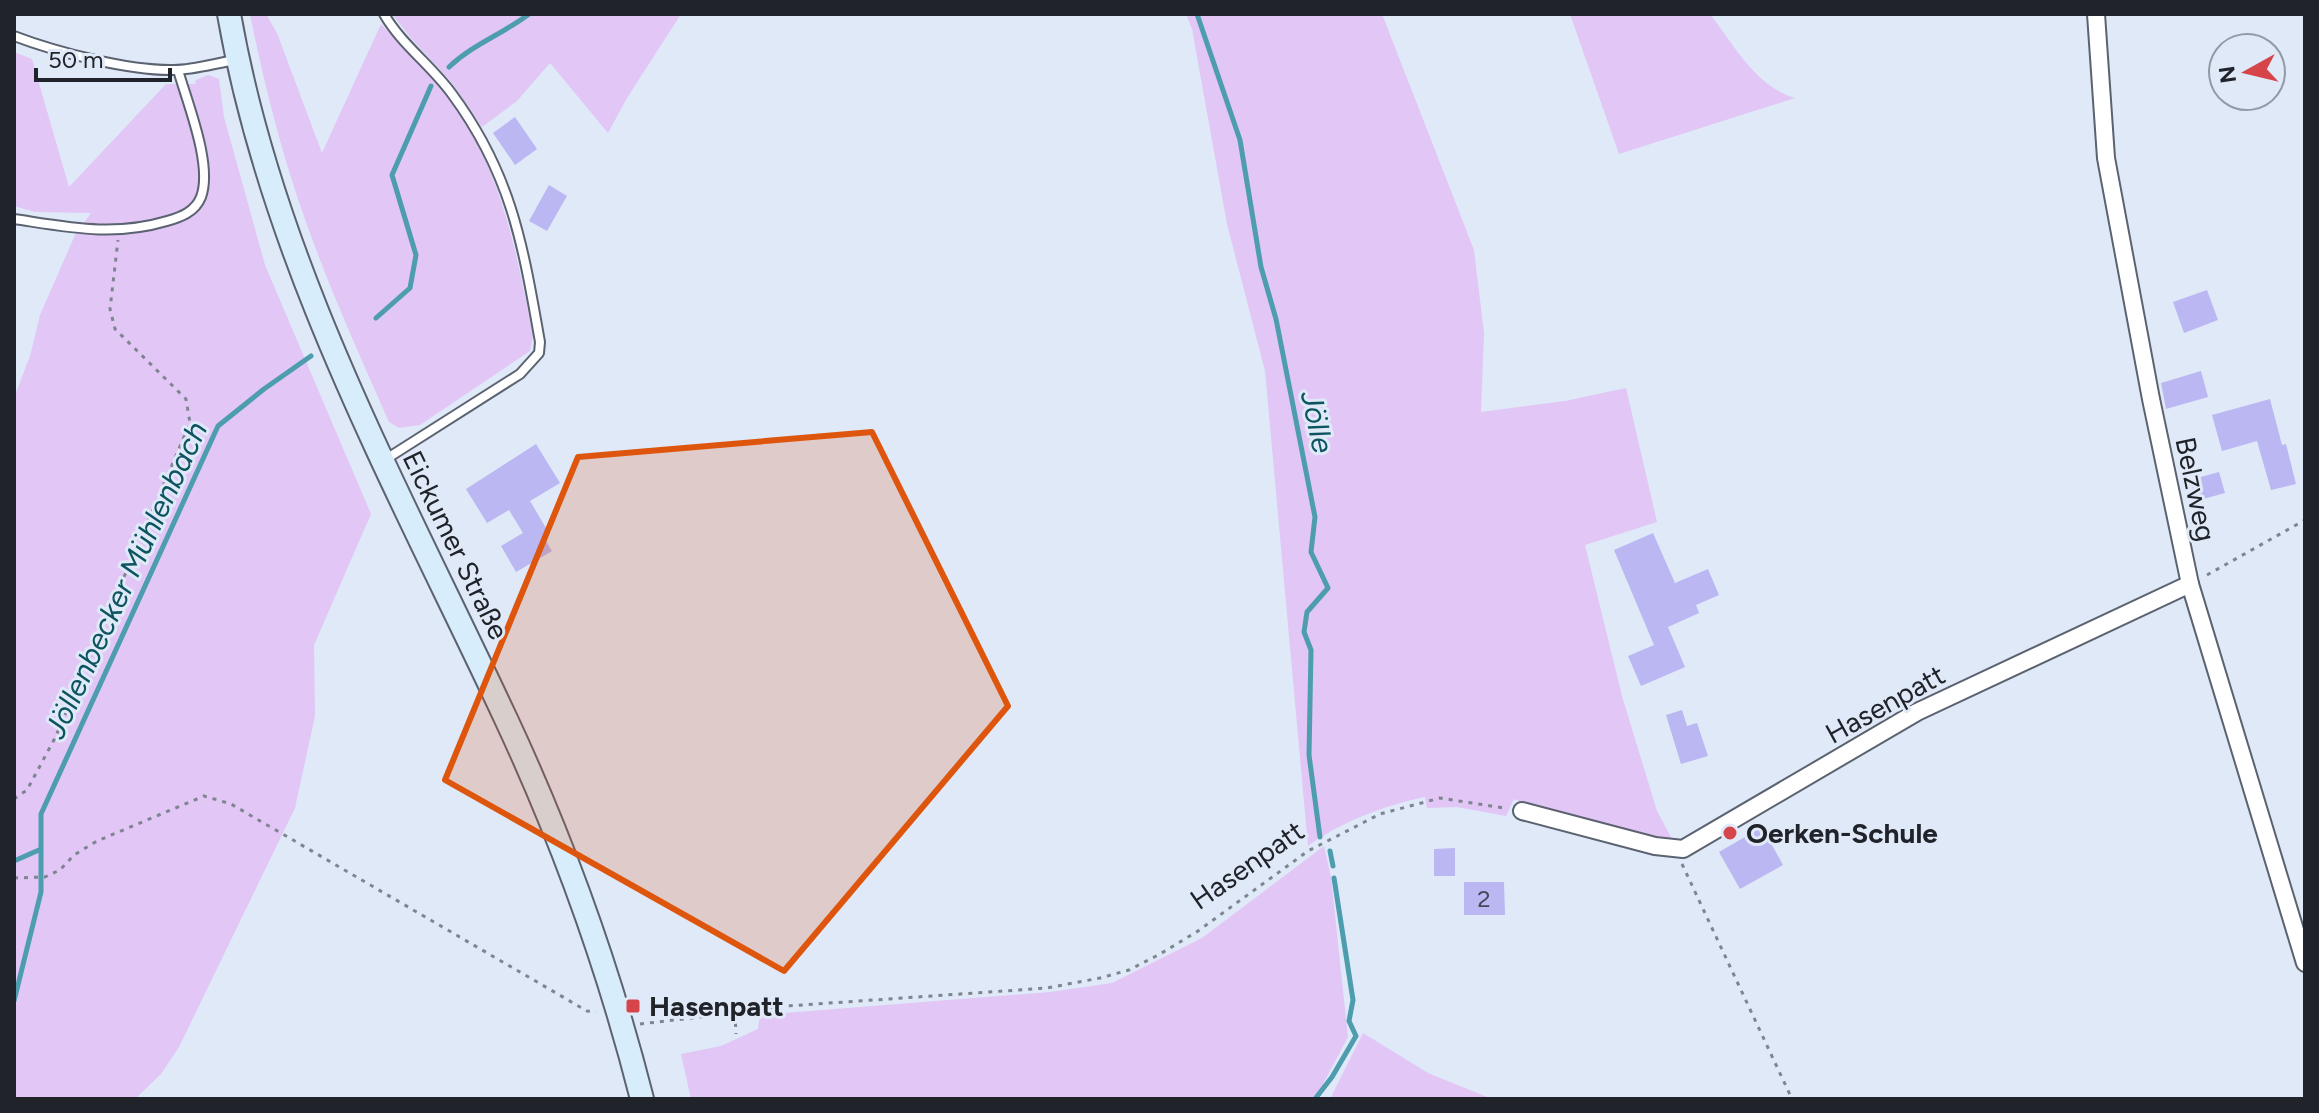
<svg xmlns="http://www.w3.org/2000/svg" width="2319" height="1113" font-family="Figtree,sans-serif">
	<style>
		.green { fill: #e1c6f6 }
		.lines { fill: none; stroke-linecap: round; stroke-linejoin: round }
		.stream { stroke: #4d9dae; stroke-width: 5 }
		.building { fill: #bab7f2 }
		.lane-casing { stroke: #5b6270; stroke-width: 12 }
		.street-casing { stroke: #5b6270; stroke-width: 20 }
		.secondary-casing { stroke: #5b6270; stroke-width: 26 }
		.path { stroke: #7f8590; stroke-width: 3; stroke-dasharray: 4 6; stroke-linecap: butt }
		.lane { stroke: #fff; stroke-width: 8 }
		.street { stroke: #fff; stroke-width: 16 }
		.secondary { stroke: #d8edfb; stroke-width: 22 }
		.marked { fill: #de560d; fill-opacity: 0.2; stroke: #de560d; stroke-width: 6; stroke-linejoin: round }
		.poi-dot { fill: #d5454a; stroke: #e0e9f8; stroke-width: 3 }
		.labels { text-anchor: middle; stroke-width: 6; stroke-linejoin: round; paint-order: stroke }
		.number-label { font-size: 24px; fill: #46485b }
		.street-label { font-size: 28px; fill: #202329; stroke: #e0e9f8 }
		.poi-label { font-size: 28px; font-weight: bold; fill: #202329; stroke: #e0e9f8; text-anchor: start }
		.water-label { font-size: 30px; font-style: italic; fill: #0d5461; stroke: #e0e9f8 }
	</style>
	<rect width="100%" height="100%" fill="#e0e9f8"/>
	<g class="green">
		<path d="M250 14H266L277 33 322 153 381 24C408 52 437 79 458 111 504 179 517 257 533 336L530 351 420 425 399 428 389 422C360 356 330 290 306 222 282 155 264 84 250 14Z"/>
		<polygon points="392,14 681,14 627,98 608,133 550,63 517,101 482,127 451,82 410,37"/>
		<path d="M1186 14H1382L1474 250 1484 333 1481 412 1565 401 1626 388 1657 522 1585 545 1622 696 1657 811 1672 839 1655 837 1531 806 1514 799 1506 816 1457 807 1427 808 1425 797C1385 805 1341 822 1308 846L1265 371 1227 224 1192 29Z"/>
		<path d="M1570 14H1710C1734 45 1755 86 1795 98L1619 154Z"/>
		<polygon points="14,52 32,59 69,187 166,84 195,84 196,80 208,75 219,79 224,117 265,265 371,514 314,645 315,716 295,808 179,1047 161,1074 135,1099 14,1099 14,398 30,356 40,315 75,235 91,213 35,212 14,206"/>
		<polygon points="1324,846 1331,877 1348,1037 1315,1099 691,1099 681,1054 721,1046 758,1029 760,1015 1050,992 1112,983 1202,938"/>
		<polygon points="1363,1033 1428,1073 1492,1099 1330,1099"/>
	</g>
	<g class="lines">
		<g class="stream">
			<polyline points="1197,14 1240,140 1261,267 1276,319 1315,517 1311,552 1328,588 1307,612 1304,632 1311,650 1309,755 1320,837"/>
			<path d="M449 67C473 44 503 34 529 14"/>
			<polyline points="376,318 410,288 416,255 392,175 431,86"/>
			<polyline points="1330,851 1333,866"/>
			<polyline points="14,861 39,850"/>
			<polyline points="14,1001 41,892 41,814 218,426 264,389 311,356"/>
			<polyline points="1315,1099 1332,1077 1356,1036 1349,1021 1353,1000 1334,878"/>
		</g>
	</g>
	<g class="building">
		<polygon points="515,117 537,149 515,165 493,133"/>
		<polygon points="549,185 567,196 547,231 529,221"/>
		<polygon points="2207,290 2218,320 2184,333 2173,302"/>
		<polygon points="2201,371 2208,397 2166,409 2161,383"/>
		<polygon points="2270,399 2282,445 2286,444 2296,484 2271,490 2257,441 2222,451 2212,415"/>
		<polygon points="536,444 560,483 530,501 549,533 543,536 552,551 516,572 501,546 523,533 509,510 487,523 466,489"/>
		<polygon points="2219,472 2225,493 2196,501 2190,480"/>
		<polygon points="1653,533 1675,583 1708,569 1719,595 1696,605 1699,613 1668,627 1685,667 1641,686 1628,656 1654,645 1614,550"/>
		<polygon points="1682,710 1687,726 1697,723 1708,756 1681,764 1666,715"/>
		<polygon points="1762,827 1783,865 1740,889 1719,852"/>
		<polygon points="1455,848 1455,876 1434,876 1434,849"/>
		<polygon points="1464,882 1504,882 1505,915 1464,915"/>
	</g>
	<g class="lines">
		<g class="lane-casing">
			<g id="lane">
				<path d="M14 36C56 52 129 71 174 70 194 70 216 63 236 60"/>
				<path d="M14 219C68 227 113 237 167 221 181 217 195 212 201 197 213 165 187 102 178 70"/>
				<path d="M383 461 520 374 539 353 540 342C523 246 512 175 452 94 432 66 401 44 384 14"/>
			</g>
		</g>
		<g class="street-casing">
			<g id="street">
				<polyline points="2096,14 2106,158 2151,399 2190,584 2305,963"/>
				<polyline points="1522,811 1655,846 1683,849 1917,712 2190,584"/>
			</g>
		</g>
		<g class="secondary-casing">
			<path id="secondary" d="M229 14C273 266 399 490 506 719 563 841 609 969 642 1099"/>
		</g>
		<g class="path">
			<polyline points="2207,575 2305,520"/>
			<polyline points="14,799 27,790 55,738 190,423 186,399 115,329 110,309 118,240"/>
			<polyline points="1682,864 1792,1099"/>
			<polyline points="14,878 45,877 60,870 74,855 97,841 204,796 231,804 587,1011 596,1012"/>
			<polyline points="735,1013 736,1034"/>
			<polyline points="640,1024 735,1013 758,1008 1047,988 1100,978 1129,970 1160,954 1198,931 1308,851 1380,814 1440,798 1504,808"/>
		</g>
		<use href="#lane" class="lane"/>
		<use href="#street" class="street"/>
		<use href="#secondary" class="secondary"/>
	</g>
	<path class="marked" d="M872 432 1008 706 784 971 445 780 578 457Z"/>
	<g class="poi-dot">
		<circle cx="1730" cy="833" r="8"/>
		<rect x="625" y="998" width="16" height="16" rx="4"/>
	</g>
	<g class="labels">
		<g class="number-label">
			<text x="1484" y="907">2</text>
		</g>
		<g class="street-label">
			<text transform="translate(2196 489) rotate(78)" y="10">Belzweg</text>
			<text transform="translate(456 545) rotate(64)" y="10">Eickumer Straße</text>
			<text transform="translate(1885 704) rotate(-29)" y="10">Hasenpatt</text>
			<text transform="translate(1247 865) rotate(-35)" y="10">Hasenpatt</text>
		</g>
		<g class="poi-label">
			<text x="1746" y="843">Oerken-Schule</text>
			<text x="649" y="1016">Hasenpatt</text>
		</g>
		<g class="water-label">
			<text transform="translate(1317 422) rotate(78)" y="10">Jölle</text>
			<text transform="translate(126 580) rotate(-65)" y="10">Jöllenbecker Mühlenbach</text>
		</g>
	</g>
	<rect width="2319" height="1113" fill="none" stroke="#202329" stroke-width="32"/>
	<g transform="translate(2247 72) rotate(262)"><circle r="38" fill="#e0e9f8" stroke="#939aa5" stroke-width="2"/>
	<path d="M0-6L14 30L0 20L-14 30Z" fill="#d5454a"/>
	<text y="-12" font-size="22" font-weight="bold" text-anchor="middle" fill="#202329">N</text>
	</g>
	<path d="M36 68v12h134v-12" fill="none" stroke="#202329" stroke-width="4"/>
	<text x="48" y="68" font-size="24" fill="#202329" stroke="#e0e9f8" stroke-width="6" paint-order="stroke">50 m</text>
</svg>
